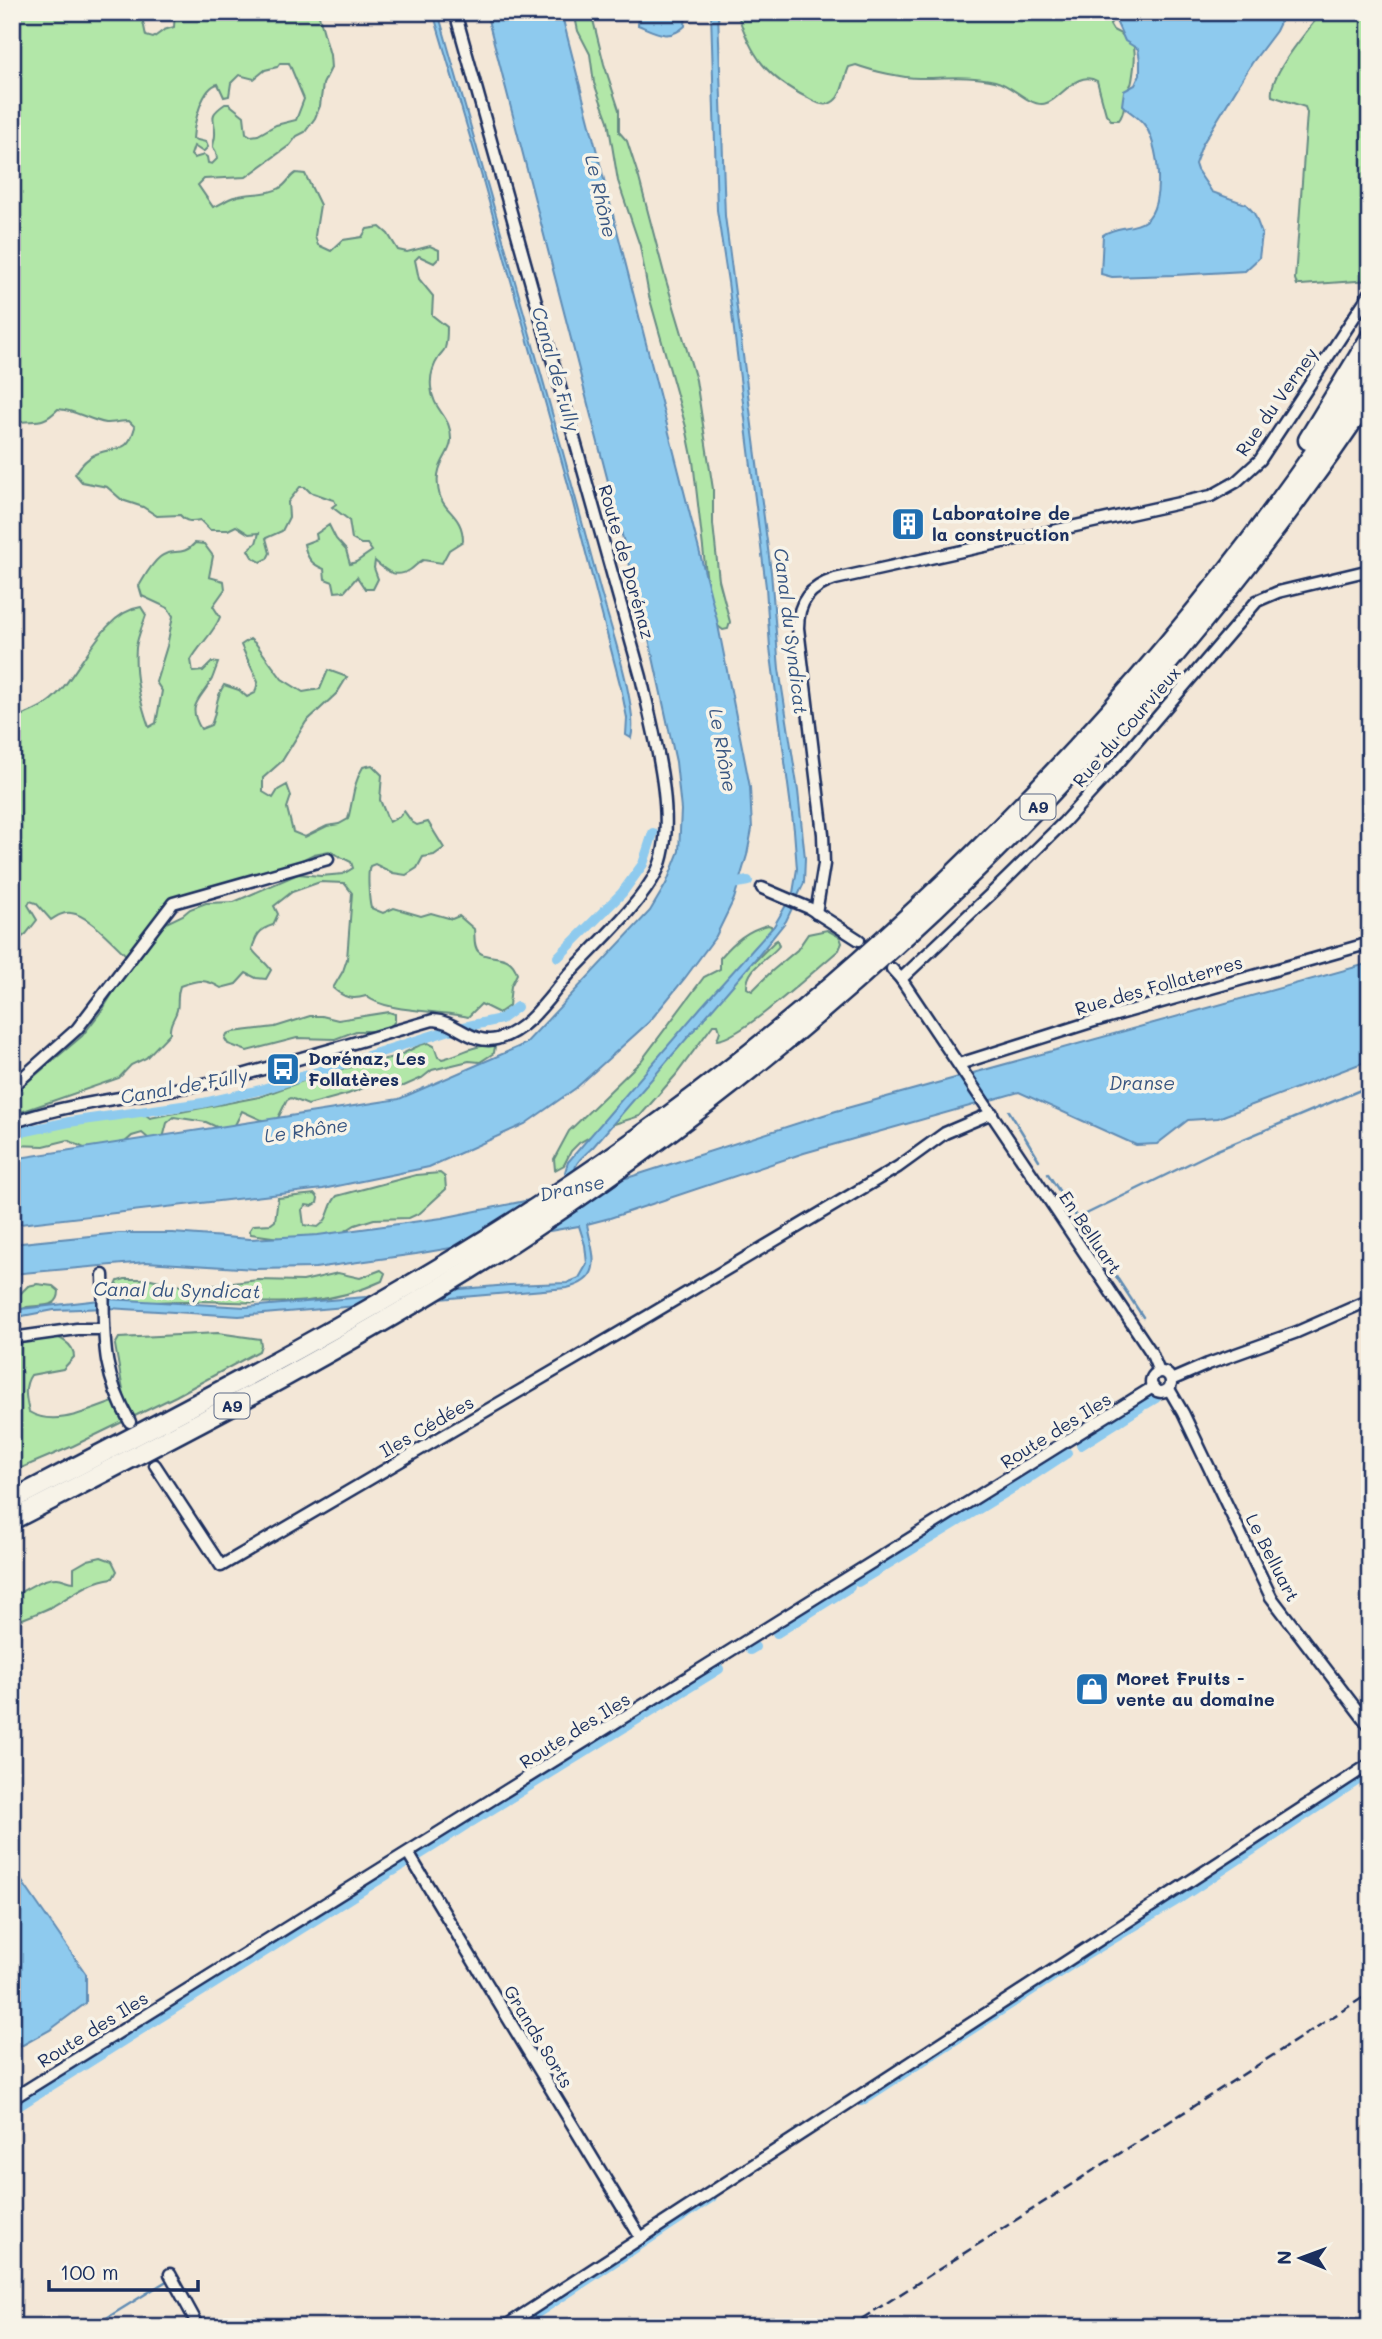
<svg xmlns="http://www.w3.org/2000/svg" width="1382" height="2339" font-family="Mali,sans-serif">
	<style>
		.green { fill: #b2e7a8; stroke: #668b83; stroke-width: 2; fill-rule: evenodd }
		.water { fill: #8ecaee; stroke: #608cb4; stroke-width: 2 }
		.lines { fill: none; stroke-linecap: round; stroke-linejoin: round }
		.stream { stroke: #608cb4; stroke-width: 2.5 }
		.canal { stroke: #8ecaee; stroke-width: 10 }
		.minor-casing { stroke: #1b2f5e; stroke-width: 15 }
		.motorway-casing { stroke: #1b2f5e; stroke-width: 23 }
		.minor { stroke: #f7f3e8; stroke-width: 10 }
		.motorway { stroke: #f7f3e8; stroke-width: 18 }
		.rail { stroke: #1b2f5e; stroke-width: 2.5; stroke-dasharray: 10 5; stroke-linecap: butt }
		.labels { text-anchor: middle; stroke-width: 7; stroke-linejoin: round; paint-order: stroke }
		.shield { fill: #f7f3e8; stroke: #5d6a87; stroke-width: 2 }
		.shield-label { font-size: 16px; font-weight: bold; fill: #1b2f5e }
		.street-label { font-size: 18px; fill: #1b2f5e; stroke: #f7f3e8 }
		.poi-label { font-size: 18px; font-weight: bold; fill: #1b2f5e; stroke: #f7f3e8; text-anchor: start }
		.water-label { font-size: 19px; font-style: italic; fill: #385682; stroke: #f7f3e8 }
	</style>
	<rect width="100%" height="100%" fill="#f3e7d7"/>
	<filter id="ink" filterUnits="userSpaceOnUse"><feTurbulence type="fractalNoise" baseFrequency=".0143" numOctaves="2"/><feDisplacementMap in="SourceGraphic" scale="14" xChannelSelector="R" yChannelSelector="G"/><feConvolveMatrix kernelMatrix="1 2 1 2 8 2 1 2 1" color-interpolation-filters="sRGB"/></filter>
	<g filter="url(#ink)">
		<g class="green">
			<path d="M12 12H141L146 36 153 38 164 30 174 27 175 12H318L330 55 331 68 323 84 320 106 315 118 305 132 297 136 290 145 246 177 204 179 198 185 213 207C220 205 223 202 229 199 244 191 264 197 280 188 287 184 289 177 296 173L305 174 320 205 315 236 318 245 331 251 343 240 362 237 367 229 380 227 388 234 398 250 407 252 430 246 439 250V258L434 263 419 256 415 260 419 279 433 296 432 315 447 327C447 333 447 342 445 348 443 353 441 352 439 357 433 366 430 377 431 387 433 412 452 415 451 441 450 455 435 464 438 486 440 513 463 512 463 541L449 550 442 563 423 560C417 563 415 567 410 570 395 579 386 571 375 561L374 568 378 579 373 589H365L357 577 345 591 335 592 333 582 325 579 324 569C311 564 307 558 304 544L317 539 316 534 329 525 336 539 346 550 350 564 356 562 372 551 367 544H361L352 539 349 520 332 507 336 504 334 500C325 498 319 494 310 492L305 487H300L288 502 289 517 282 531 266 538 270 553 267 559 261 562 252 557 248 550 256 543 259 533 249 534 236 526 228 530H210L200 520C191 522 186 522 180 515L157 516 143 507 122 500 107 487 82 482 75 474C80 466 87 458 96 454 118 445 127 455 135 427L129 421C122 421 113 423 106 423 89 420 75 410 58 409 40 428 33 417 12 424ZM280 63H289L304 99 296 120 276 125 258 135 251 136 246 133 244 116 229 104H225C206 117 216 118 215 135 215 139 213 143 213 147L216 152 217 159 212 164 208 163 207 157 204 155 194 158 191 155 194 146 203 152 208 147 206 142 193 139C194 123 202 87 218 84L224 97 229 96 231 83 239 75 254 79 265 70 277 67Z"/>
			<polygon points="574,12 591,12 604,64 619,110 619,132 627,141 639,178 665,277 696,380 713,489 713,524 719,580 730,622 728,629 723,630 714,623 711,617 693,461 686,427 649,296 640,246 618,181 608,121 594,83 590,54 578,31"/>
			<path d="M737 12H1115L1110 25 1113 30 1132 40C1137 53 1134 68 1132 81 1132 85 1128 88 1127 92 1123 101 1126 111 1119 120H1111L1106 114 1097 81C1076 68 1058 104 1042 104 1027 104 1012 85 995 81 971 75 944 78 919 78 903 78 872 71 856 65L849 67C844 78 843 94 834 101 825 108 817 103 808 98 767 78 751 56 737 12Z"/>
			<path d="M1322 12H1370V280L1301 285H1297L1295 279 1307 113 1305 107 1272 96C1268 76 1309 29 1322 12Z"/>
			<path d="M195 543 204 544 213 556 209 577 224 581 225 589 213 606 220 617C214 633 199 645 191 660L193 672 203 671 212 662 218 663C216 668 214 674 212 679 200 701 186 704 201 729L211 725C218 709 214 700 224 685L239 690 247 697 255 693 258 682 241 645 250 639 256 644 282 679 303 692 320 689 328 670 347 677 337 693 306 722 282 761 263 778V792L273 798 278 790 287 785 291 796 287 808 293 832 305 837 327 826 339 824 348 819C353 801 353 783 363 767L372 765 382 775 380 800 389 822 399 817 404 811 412 822 417 825 428 822 444 848 434 855 423 857 417 868 406 875 393 873 375 864 370 866C367 872 369 901 371 908L383 913 394 908 421 916 431 913 452 919 459 916 474 929C475 935 473 947 479 952 489 961 511 951 517 974L511 986 509 1006 499 1013 481 1004 468 1017C439 1010 387 1013 366 996 352 1000 344 998 333 988L343 971 347 959 352 893 344 883 320 882 292 892 274 906 278 914 273 925C259 929 256 936 252 949 258 958 265 961 271 970L266 979 256 978 246 973 236 984 221 988C205 978 197 980 180 986 176 997 179 1003 177 1010 175 1019 169 1022 170 1033L146 1058 131 1065 119 1078 12 1115V1095L82 1036 103 1009 134 958 166 923 183 915 190 909 206 903 234 902 298 874 321 876 343 874 353 868 351 862 329 851 314 854 242 889 219 893 161 912 128 957C115 945 88 914 71 913 63 912 57 916 51 920L36 903 30 901 28 905 37 920 26 934 15 943 12 942V720C25 714 41 709 51 700 79 677 101 612 141 607L146 615C143 625 137 637 136 648 134 674 140 702 149 727L156 723 162 691 156 682 167 646 173 616 168 608 142 596 139 586C145 576 151 564 160 557 172 547 182 558 195 543Z"/>
			<path d="M768 925 771 926 772 930 752 951 750 956 755 961 775 941 777 940 779 946C768 960 746 967 747 988L752 991 772 971 797 950 808 934 827 930 840 937 842 943 839 950C816 969 742 1038 717 1040L720 1031 718 1025H713L675 1076 640 1116 611 1125 579 1143 571 1151 564 1165 555 1170 554 1159 569 1131 641 1061 704 977 720 969V958C734 942 747 930 768 925Z"/>
			<polygon points="389,1012 395,1014 395,1021 391,1026 378,1031 356,1031 335,1039 297,1038 247,1051 228,1044 225,1039 227,1034 233,1032 275,1027 310,1016 322,1016 338,1020"/>
			<path d="M428 1043 434 1046 438 1057 442 1059C457 1056 479 1042 495 1046L494 1053 480 1062 469 1061 432 1070 422 1078 404 1086 388 1087 381 1083 371 1085 348 1094 308 1105 291 1098 287 1100 276 1122 268 1123 242 1111 234 1127 221 1129 206 1122 174 1117 167 1123 162 1142 154 1143 142 1133 132 1136 117 1149 94 1153 68 1140 44 1146 12 1145V1136L16 1134 124 1116C134 1112 141 1111 150 1118L259 1097 325 1073 398 1056 420 1045Z"/>
			<path d="M440 1173 445 1177 446 1189 420 1213 409 1218 374 1219 355 1225 334 1238 301 1241 251 1234 249 1231 253 1225 271 1224 275 1221 278 1198 315 1194 318 1198 317 1203 312 1206 306 1205 302 1210 304 1225 318 1227C331 1219 327 1206 337 1196L416 1175Z"/>
			<path d="M381 1270 385 1273 382 1281C314 1313 251 1300 180 1301 160 1301 134 1306 117 1295L115 1288 118 1281 125 1279H151L191 1288 258 1280 303 1281 338 1273 360 1278Z"/>
			<path d="M37 1284 53 1286 59 1291C59 1310 40 1304 27 1307 22 1309 17 1313 12 1317V1293L20 1294 28 1286Z"/>
			<path d="M33 1329C48 1335 74 1338 74 1357L63 1369 31 1375C23 1386 26 1399 29 1412 57 1429 95 1407 122 1399L124 1396 115 1345 119 1338 218 1333 260 1339 261 1345 259 1351 176 1396 73 1446 12 1472V1350L21 1342 27 1330Z"/>
			<path d="M101 1557 112 1561 117 1571 113 1578C89 1581 74 1594 53 1606 40 1613 25 1617 12 1624V1597C25 1590 41 1578 57 1578 63 1578 68 1582 74 1582V1568L88 1560Z"/>
		</g>
		<g class="water">
			<path d="M433 12H438L451 58C502 235 553 411 600 589 609 621 639 710 631 738L626 735 627 718 621 688 568 484 484 184Z"/>
			<polygon points="486,12 561,12 717,620 750,787 752,829 747,855 734,899 716,936 685,978 649,1022 576,1088 525,1124 429,1167 323,1189 12,1225 12,1159 399,1099 525,1044 650,911 666,884 679,851 681,810 676,762 649,639"/>
			<path d="M639 12H686L685 26C669 41 657 33 638 25Z"/>
			<path d="M711 12H718L725 216 771 572 779 669 798 791 805 858 804 883 786 921 758 956 593 1147C575 1164 571 1165 578 1189L630 1177 836 1111 1370 963V1060L1218 1118 1188 1120 1157 1144 1136 1145 1019 1092 804 1153 610 1218 587 1224C592 1253 606 1279 567 1288L239 1316 108 1308 54 1310 12 1318V1310L109 1299 246 1307 509 1285 567 1283 579 1278 587 1264 585 1245 579 1226 416 1254 315 1268 255 1269 146 1262 12 1274V1244L119 1233H173L250 1239 318 1235 442 1218 569 1192 565 1172 568 1162 702 1006 774 926 793 893 797 869 794 830 770 648 766 587 728 282 717 210Z"/>
			<path d="M1117 12H1285L1276 31 1252 63 1202 145 1195 164 1197 170 1212 192 1246 204 1254 213 1262 234 1259 258 1245 271 1175 275 1112 277 1101 274 1103 235C1115 226 1134 229 1145 221 1166 206 1159 141 1143 123 1137 116 1129 112 1122 105L1124 91 1135 85 1140 74V60L1138 49 1125 41 1116 21Z"/>
			<polygon points="12,1867 86,1974 86,2003 50,2030 12,2051"/>
		</g>
		<g class="lines">
			<g class="stream">
				<polyline points="1009,1111 1039,1160"/>
				<polyline points="1048,1174 1143,1317"/>
				<polyline points="1078,1218 1215,1151 1370,1086"/>
				<polyline points="92,2327 165,2282"/>
			</g>
			<g class="canal">
				<polyline points="727,885 748,881"/>
				<polyline points="558,957 622,893 643,864 653,833"/>
				<polyline points="12,1134 69,1122 203,1103 260,1090 450,1030 501,1019 517,1007"/>
				<polyline points="1146,1404 1156,1398"/>
				<polyline points="1081,1445 1141,1407"/>
				<polyline points="1032,1476 1067,1453"/>
				<polyline points="858,1582 1028,1479"/>
				<polyline points="777,1633 850,1587"/>
				<polyline points="750,1650 755,1647"/>
				<polyline points="471,1822 719,1669"/>
				<polyline points="450,1835 467,1824"/>
				<polyline points="414,1858 446,1838"/>
				<polyline points="393,1871 409,1861"/>
				<polyline points="78,2069 388,1874"/>
				<polyline points="861,2101 1083,1957 1174,1902 1370,1772"/>
				<polyline points="12,2110 74,2071"/>
				<polyline points="516,2327 712,2197"/>
			</g>
			<g class="minor-casing">
				<g id="minor">
					<polyline points="762,888 809,908 859,940"/>
					<path d="M816 913 824 864 823 834 798 628C798 601 810 587 835 579L1211 496 1236 482 1260 460 1370 293"/>
					<polyline points="892,969 901,979 1151,1352 1159,1372"/>
					<polyline points="901,979 995,890 1064,822 1119,762 1257,601 1278,592 1370,570"/>
					<polyline points="959,1064 1091,1022 1370,943"/>
					<polyline points="12,1087 77,1029 173,903 328,859"/>
					<path d="M12 1123C84 1098 159 1095 232 1078L433 1020C457 1021 471 1045 497 1039 529 1031 551 994 571 972 597 944 641 904 657 871 680 823 652 727 641 677L455 12"/>
					<path d="M103 1275C105 1335 99 1367 130 1422"/>
					<polyline points="12,1338 77,1329 104,1329"/>
					<circle cx="1161" cy="1382" r="10"/>
					<polyline points="1171,1380 1208,1364 1297,1332 1370,1300"/>
					<polyline points="1169,1389 1183,1413 1271,1597 1370,1727"/>
					<polyline points="155,1465 221,1566 648,1316 898,1167 945,1133 992,1113"/>
					<polyline points="408,1853 641,2238"/>
					<polyline points="12,2099 1153,1387"/>
					<polyline points="170,2274 199,2327"/>
					<polyline points="504,2327 1370,1764"/>
				</g>
			</g>
			<g class="motorway-casing">
				<g id="motorway">
					<polyline points="1308,440 1370,338"/>
					<path d="M12 1500C193 1406 375 1313 546 1201 868 990 1161 693 1370 370"/>
					<path d="M12 1520C174 1436 337 1354 491 1256 839 1032 1139 739 1370 396"/>
				</g>
			</g>
			<use href="#minor" class="minor"/>
			<use href="#motorway" class="motorway"/>
			<polyline class="rail" points="849,2327 1370,1993"/>
		</g>
	</g>
	<defs>
		<g id="building-square" transform="scale(1.75)"><rect x="-9" y="-9" width="18" height="18" rx="4" fill="#1f6fb2" stroke="#f7f3e8"/><path d="M-4-6H4V6H1V3H-1V6H-4ZM-2.5-4.3h1.7v1.8h-1.7ZM.8-4.3h1.7v1.8H.8ZM-2.5-1h1.7V.8h-1.7ZM.8-1h1.7V.8H.8Z" fill="#fff"/></g>
		<g id="bus-square" transform="scale(1.75)"><rect x="-9" y="-9" width="18" height="18" rx="4" fill="#1f6fb2" stroke="#f7f3e8"/><path d="M-5-6H5V4H4V6H2V4H-2V6H-4V4H-5ZM-3.5-4V0h7V-4ZM-3.5 1.2v1.5H-2V1.2ZM2 1.2v1.5H3.5V1.2Z" fill="#fff"/></g>
		<g id="shop-square" transform="scale(1.75)"><rect x="-9" y="-9" width="18" height="18" rx="4" fill="#1f6fb2" stroke="#f7f3e8"/><path d="M-5-2.5h2.3a2.7 3.5 0 0 1 5.4 0H5L5.5 6h-11ZM-1.5-2.5h3a1.5 2.3 0 0 0-3 0Z" fill="#fff"/></g>
	</defs>
	<g fill-rule="evenodd">
		<use href="#building-square" x="908" y="524"/>
		<use href="#bus-square" x="283" y="1069"/>
		<use href="#shop-square" x="1092" y="1689"/>
	</g>
	<g class="labels">
		<g class="shield">
			<rect x="1020.5" y="794.5" width="35" height="25" rx="5"/>
			<rect x="214.5" y="1393.5" width="35" height="25" rx="5"/>
		</g>
		<g class="shield-label">
			<text x="1038" y="813">A9</text>
			<text x="232" y="1412">A9</text>
		</g>
		<g class="street-label">
			<text transform="translate(1277 402) rotate(-55)" y="6">Rue du Verney</text>
			<text transform="translate(626 562) rotate(74)" y="6">Route de Dorénaz</text>
			<text transform="translate(1127 727) rotate(-49)" y="6">Rue du Courvieux</text>
			<text transform="translate(1159 986) rotate(-16)" y="6">Rue des Follaterres</text>
			<text transform="translate(1090 1233) rotate(56)" y="6">En Belluart</text>
			<text transform="translate(427 1427) rotate(-30)" y="6">Iles Cédées</text>
			<text transform="translate(1056 1431) rotate(-32)" y="6">Route des Iles</text>
			<text transform="translate(1272 1558) rotate(63)" y="6">Le Belluart</text>
			<text transform="translate(575 1731) rotate(-32)" y="6">Route des Iles</text>
			<text transform="translate(93 2030) rotate(-32)" y="6">Route des Iles</text>
			<text transform="translate(538 2037) rotate(59)" y="6">Grands Sorts</text>
		</g>
		<g class="poi-label">
			<text x="932" y="520">Laboratoire de<tspan x="932" dy="21">la construction</tspan></text>
			<text x="308" y="1065">Dorénaz, Les<tspan x="308" dy="21">Follatères</tspan></text>
			<text x="1116" y="1685">Moret Fruits -<tspan x="1116" dy="21">vente au domaine</tspan></text>
		</g>
		<g class="water-label">
			<text transform="translate(601 196) rotate(77)" y="7">Le Rhône</text>
			<text transform="translate(556 369) rotate(74)" y="7">Canal de Fully</text>
			<text transform="translate(791 631) rotate(83)" y="7">Canal du Syndicat</text>
			<text transform="translate(723 750) rotate(80)" y="7">Le Rhône</text>
			<text x="1142" y="1090">Dranse</text>
			<text transform="translate(184 1086) rotate(-10)" y="7">Canal de Fully</text>
			<text transform="translate(306 1130) rotate(-8)" y="7">Le Rhône</text>
			<text transform="translate(572 1188) rotate(-12)" y="7">Dranse</text>
			<text transform="translate(177 1290) rotate(1)" y="7">Canal du Syndicat</text>
		</g>
	</g>
	<rect width="1382" height="2339" fill="none" stroke="#f7f3e8" stroke-width="42"/>
	<rect x="21" y="21" width="1340" height="2297" fill="none" stroke="#1b2f5e" stroke-width="2.5" filter="url(#ink)"/>
	<g transform="translate(1301 2258) rotate(271)" stroke="#f7f3e8" stroke-width="5" paint-order="stroke">
	<path d="M0-5L12 26L0 18L-12 26Z" fill="#1b2f5e"/>
	<text y="-10" font-size="19" font-weight="bold" text-anchor="middle" fill="#1b2f5e">N</text>
	</g>
	<path d="M49 2280v10h149v-10" fill="none" stroke="#1b2f5e" stroke-width="3.5"/>
	<text x="60" y="2280" font-size="21" fill="#1b2f5e" stroke="#f7f3e8" stroke-width="5" paint-order="stroke">100 m</text>
</svg>
